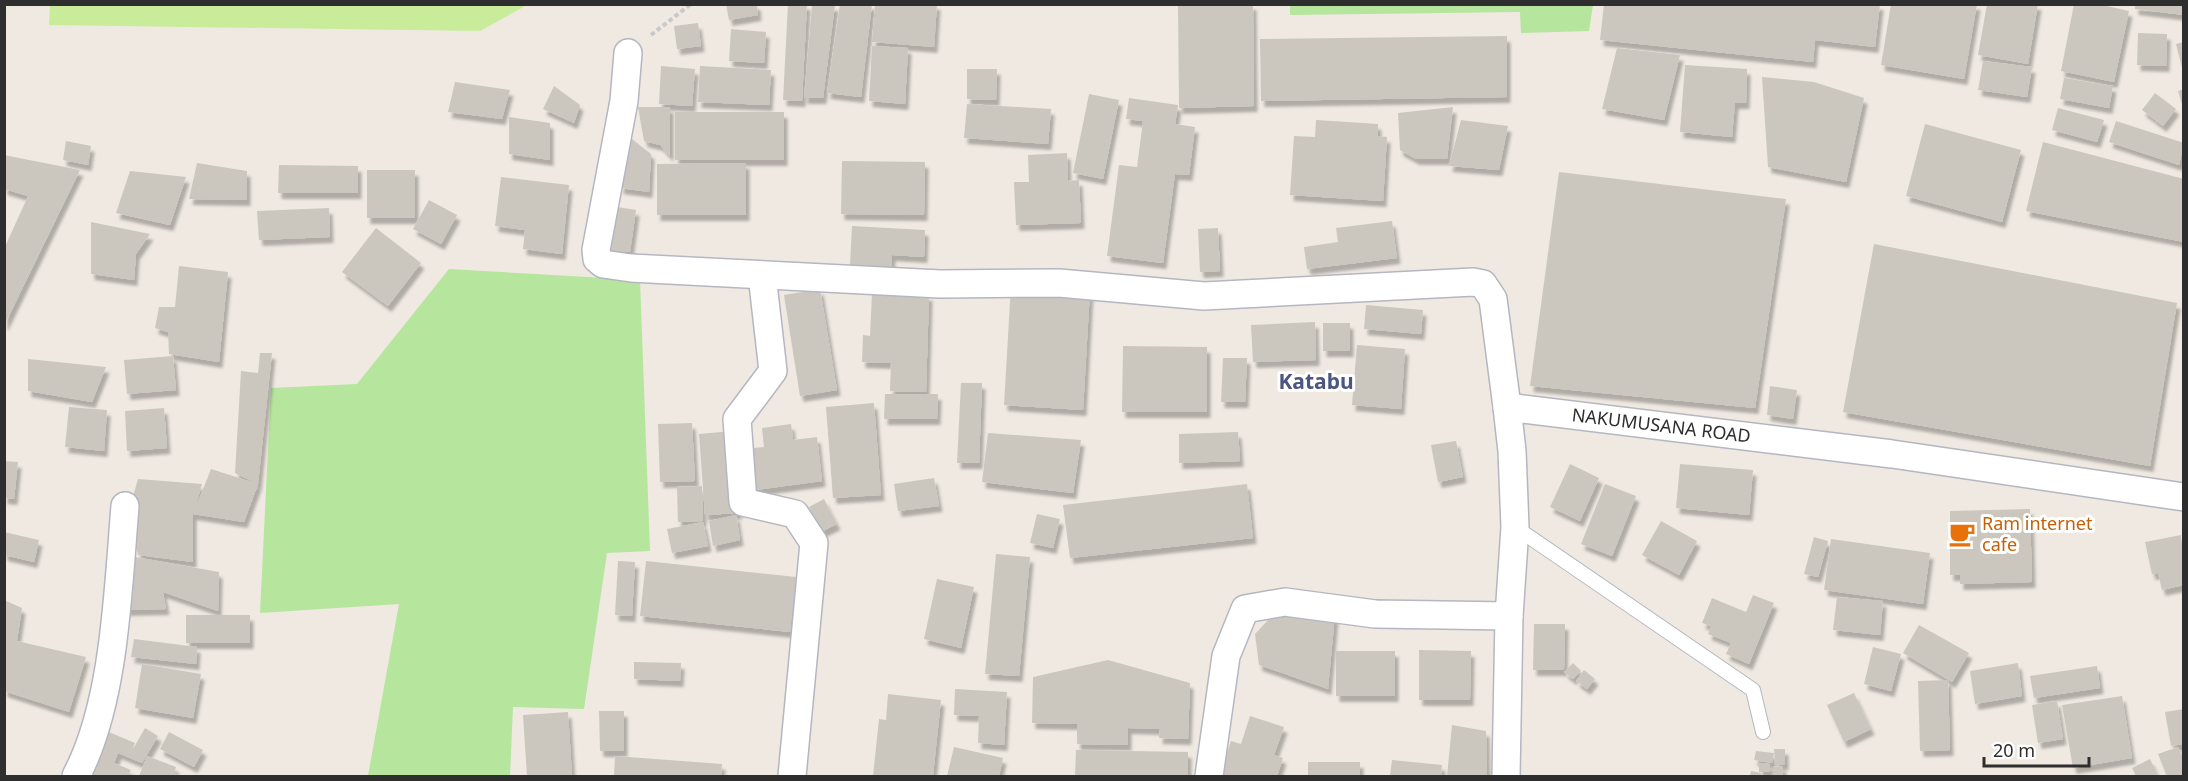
<svg xmlns="http://www.w3.org/2000/svg" width="2188" height="781" font-family="'Noto Sans',sans-serif">
	<style>
		.green { fill: #b6e59e }
		.pitch { fill: #c9ec9a }
		.building { fill: #cbc7bf; filter: url(#shadow) }
		.lines { fill: none; stroke-linecap: round; stroke-linejoin: round }
		.service-casing { stroke: #b4b7c1; stroke-width: 16 }
		.minor-casing { stroke: #b4b7c1; stroke-width: 30 }
		.path { stroke: #c9c9c9; stroke-width: 4; stroke-dasharray: 4.5 3; stroke-linecap: butt }
		.service { stroke: #fff; stroke-width: 14 }
		.minor { stroke: #fff; stroke-width: 27 }
		.labels { text-anchor: middle; stroke-width: 6; stroke-linejoin: round; paint-order: stroke }
		.street-label { font-size: 18px; fill: #2e2e2e; stroke: #fff }
		.food-label { font-size: 18px; fill: #c56008; stroke: #fff; text-anchor: start }
		.quarter-label { font-size: 21px; font-weight: bold; fill: #4d5680; stroke: #fff }
	</style>
	<defs>
		<filter id="shadow"><feDropShadow dx="3.5" dy="6" stdDeviation="1.5" flood-color="#0004"/></filter>
	</defs>
	<rect width="100%" height="100%" fill="#efe9e1"/>
	<g class="green">
		<polygon points="1290,5 1290,4 1593,5 1589,31 1521,33 1520,12 1290,15"/>
		<polygon points="449,269 640,280 650,551 607,553 584,709 513,707 510,776 368,776 399,604 260,613 271,388 357,384"/>
	</g>
	<polygon class="pitch" points="50,4 527,4 527,5 480,31 49,25"/>
	<g class="building">
		<polygon points="726,4 757,4 758,15 729,20"/>
		<polygon points="788,4 807,4 802,101 783,100"/>
		<polygon points="840,4 872,4 861,97 827,93"/>
		<polygon points="875,4 937,4 934,47 872,42"/>
		<polygon points="1178,4 1253,4 1254,106 1179,108"/>
		<polygon points="1604,4 1880,4 1875,47 1815,40 1813,62 1600,40"/>
		<polygon points="1891,4 1977,4 1964,79 1881,65"/>
		<polygon points="1987,4 2038,4 2028,64 1978,55"/>
		<polygon points="2074,4 2098,4 2129,11 2114,82 2061,71"/>
		<polygon points="2135,4 2184,4 2184,15 2135,9"/>
		<polygon points="812,5 835,5 823,98 804,98"/>
		<polygon points="698,23 701,46 677,49 674,26"/>
		<polygon points="731,29 766,32 764,63 729,61"/>
		<polygon points="2138,33 2167,34 2166,66 2137,65"/>
		<polygon points="1507,36 1507,97 1261,101 1260,39"/>
		<polygon points="2184,42 2184,71 2183,71 2176,44"/>
		<polygon points="872,46 908,48 905,104 869,101"/>
		<polygon points="1617,48 1680,55 1664,120 1602,109"/>
		<polygon points="1983,61 2032,67 2027,97 1978,90"/>
		<polygon points="1685,65 1747,69 1746,103 1735,103 1732,137 1680,132"/>
		<polygon points="661,66 695,69 692,106 659,104"/>
		<polygon points="700,66 771,70 769,105 698,102"/>
		<polygon points="967,69 997,69 996,100 967,99"/>
		<polygon points="1762,77 1814,82 1864,98 1846,182 1768,167"/>
		<polygon points="2064,78 2113,86 2109,108 2060,99"/>
		<polygon points="455,82 510,90 502,119 448,112"/>
		<polygon points="554,86 580,105 574,123 543,109"/>
		<polygon points="2184,89 2184,107 2183,107 2178,91"/>
		<polygon points="2155,93 2176,109 2163,126 2142,110"/>
		<polygon points="1089,94 1119,100 1103,179 1073,173"/>
		<polygon points="1129,98 1178,105 1175,124 1195,127 1189,175 1175,174 1163,263 1107,256 1119,165 1137,167 1143,121 1126,119"/>
		<polygon points="967,104 1051,109 1048,144 964,138"/>
		<polygon points="638,107 670,107 670,156 660,145 644,141"/>
		<polygon points="1453,107 1447,159 1416,159 1400,150 1398,113"/>
		<polygon points="2058,108 2104,120 2097,142 2052,130"/>
		<rect x="675" y="112" width="109" height="48"/>
		<polygon points="509,117 550,123 550,160 509,154"/>
		<polygon points="1316,120 1378,124 1378,136 1387,137 1383,201 1290,195 1294,136 1315,137"/>
		<polygon points="1461,120 1508,126 1499,170 1449,166"/>
		<polygon points="2116,121 2184,143 2179,165 2109,142"/>
		<polygon points="1925,124 2021,150 2002,222 1906,196"/>
		<polygon points="627,135 651,154 649,192 620,188"/>
		<polygon points="66,141 91,146 88,165 63,160"/>
		<polygon points="2043,142 2184,179 2184,242 2026,211"/>
		<polygon points="1067,153 1068,181 1079,180 1081,223 1016,225 1014,182 1029,182 1028,155"/>
		<polygon points="4,155 80,170 4,326 4,249 28,196 4,189"/>
		<polygon points="842,161 925,162 924,215 841,214"/>
		<polygon points="197,163 247,171 247,200 189,199"/>
		<polygon points="746,163 746,215 657,215 657,164"/>
		<polygon points="279,165 358,166 358,193 278,193"/>
		<rect x="367" y="170" width="48" height="48"/>
		<polygon points="130,171 186,177 170,225 116,213"/>
		<polygon points="1559,172 1786,199 1755,408 1530,386"/>
		<polygon points="501,177 569,185 562,254 523,249 525,230 495,226"/>
		<polygon points="429,200 457,215 441,244 413,229"/>
		<polygon points="611,206 636,210 630,252 606,250"/>
		<polygon points="329,208 330,237 259,240 257,211"/>
		<polygon points="1392,221 1397,258 1307,269 1304,247 1338,242 1336,228"/>
		<polygon points="91,222 150,234 136,254 134,280 91,274"/>
		<polygon points="852,226 925,230 924,257 892,255 891,269 850,266"/>
		<polygon points="376,228 421,263 388,306 342,272"/>
		<polygon points="1218,228 1220,271 1200,272 1198,229"/>
		<polygon points="1874,244 2177,303 2150,466 1843,412"/>
		<polygon points="179,266 228,272 219,362 169,354 168,332 155,328 159,307 175,307"/>
		<polygon points="1011,285 1090,290 1083,410 1004,405"/>
		<polygon points="820,289 837,390 800,396 784,295"/>
		<polygon points="872,293 929,295 926,392 890,391 891,363 862,362 863,335 870,336"/>
		<polygon points="1366,305 1423,310 1421,334 1364,329"/>
		<polygon points="1315,322 1316,360 1253,362 1251,325"/>
		<rect x="1323" y="323" width="27" height="28"/>
		<polygon points="1357,345 1405,349 1401,409 1352,405"/>
		<polygon points="1123,346 1207,347 1207,412 1122,412"/>
		<polygon points="260,353 272,353 258,484 244,522 193,514 193,562 138,555 129,510 138,479 202,484 194,512 211,469 258,484 235,473 241,371 258,373"/>
		<polygon points="173,356 176,390 127,394 124,360"/>
		<polygon points="1223,358 1247,358 1245,402 1221,402"/>
		<polygon points="28,359 106,367 92,402 28,391"/>
		<polygon points="961,383 982,383 979,463 957,463"/>
		<polygon points="1770,386 1797,390 1793,419 1767,415"/>
		<polygon points="885,394 938,394 937,419 884,419"/>
		<polygon points="874,403 881,495 833,498 826,407"/>
		<polygon points="69,407 107,410 104,451 65,447"/>
		<polygon points="164,408 167,448 127,451 125,411"/>
		<polygon points="692,423 695,481 660,482 658,424"/>
		<polygon points="791,424 793,440 817,437 822,481 748,491 743,449 764,447 762,428"/>
		<polygon points="732,431 739,513 705,515 699,434"/>
		<polygon points="1238,432 1240,461 1179,463 1179,434"/>
		<polygon points="988,433 1081,440 1073,493 982,482"/>
		<polygon points="1456,441 1463,477 1438,482 1431,445"/>
		<polygon points="4,461 18,462 14,499 4,498"/>
		<polygon points="1570,464 1599,478 1580,521 1550,507"/>
		<polygon points="1680,464 1753,470 1749,515 1676,508"/>
		<polygon points="934,478 939,506 898,511 894,484"/>
		<polygon points="1247,484 1253,538 1070,558 1063,505"/>
		<polygon points="1605,484 1636,496 1612,556 1581,544"/>
		<polygon points="702,486 703,521 678,522 677,487"/>
		<polygon points="824,499 837,524 821,532 809,507"/>
		<polygon points="2030,509 2032,582 1960,584 1960,575 1950,575 1950,511"/>
		<polygon points="1037,514 1060,519 1053,548 1030,543"/>
		<polygon points="736,515 740,540 713,546 709,521"/>
		<polygon points="1661,521 1697,541 1679,575 1642,555"/>
		<polygon points="703,522 708,546 672,553 667,529"/>
		<polygon points="4,532 39,540 34,562 4,555"/>
		<polygon points="2181,535 2184,585 2162,590 2158,573 2152,574 2145,542"/>
		<polygon points="1814,537 1828,541 1818,577 1804,574"/>
		<polygon points="1831,539 1930,553 1923,604 1824,590"/>
		<polygon points="996,554 1030,557 1019,676 985,674"/>
		<polygon points="124,555 219,572 218,611 163,592 166,609 121,610"/>
		<polygon points="618,561 635,562 632,616 615,615"/>
		<polygon points="646,561 796,577 790,632 640,616"/>
		<polygon points="937,579 974,587 961,648 924,639"/>
		<polygon points="1753,595 1774,603 1749,664 1726,654 1731,643 1708,634 1711,626 1702,623 1712,598 1746,612"/>
		<polygon points="1837,597 1883,601 1880,635 1833,630"/>
		<polygon points="4,600 22,608 17,641 86,657 69,712 4,691"/>
		<polygon points="1281,606 1335,614 1328,689 1259,665 1255,634"/>
		<rect x="186" y="615" width="64" height="28"/>
		<polygon points="1534,624 1565,624 1564,670 1533,670"/>
		<polygon points="1919,625 1969,653 1952,682 1903,653"/>
		<polygon points="134,639 197,647 196,664 131,657"/>
		<polygon points="1873,647 1901,654 1891,691 1864,684"/>
		<polygon points="1419,650 1471,651 1470,700 1419,700"/>
		<rect x="1336" y="651" width="59" height="45"/>
		<polygon points="1108,660 1190,683 1188,739 1159,738 1160,729 1128,728 1128,745 1077,744 1077,724 1032,723 1033,677"/>
		<polygon points="634,662 681,663 680,681 634,679"/>
		<polygon points="1573,663 1581,671 1573,679 1564,672"/>
		<polygon points="2018,663 2022,696 1975,704 1970,671"/>
		<polygon points="142,664 201,674 193,718 135,708"/>
		<polygon points="2097,666 2100,688 2034,698 2030,676"/>
		<polygon points="1584,670 1595,679 1587,689 1576,681"/>
		<polygon points="1948,680 1950,750 1920,751 1918,681"/>
		<polygon points="955,689 1007,692 1004,745 978,743 979,716 954,715"/>
		<polygon points="1854,693 1871,729 1844,742 1827,705"/>
		<polygon points="888,694 941,700 933,776 873,776 879,719 886,720"/>
		<polygon points="2122,696 2132,758 2073,768 2062,705"/>
		<polygon points="2057,701 2063,739 2038,743 2032,705"/>
		<polygon points="2184,709 2184,744 2171,746 2165,712"/>
		<polygon points="599,711 624,711 624,751 600,751"/>
		<polygon points="568,712 572,776 527,776 523,715"/>
		<polygon points="1250,716 1284,727 1274,755 1283,758 1277,776 1219,776 1231,741 1241,744"/>
		<polygon points="1452,725 1486,731 1487,776 1447,776"/>
		<polygon points="145,728 158,736 142,763 118,753 114,763 131,770 128,776 84,776 104,730 135,743 129,756"/>
		<polygon points="169,732 203,750 194,767 160,749"/>
		<polygon points="954,747 1003,758 999,776 947,776"/>
		<polygon points="2178,747 2184,761 2184,776 2167,776 2158,754"/>
		<polygon points="1774,749 1785,749 1785,764 1775,765"/>
		<polygon points="1076,750 1188,752 1188,776 1075,776"/>
		<polygon points="1756,751 1774,753 1772,763 1754,760"/>
		<polygon points="147,756 176,767 174,773 182,776 139,776"/>
		<polygon points="615,756 722,764 721,776 614,776"/>
		<polygon points="2150,759 2158,776 2136,776 2132,768"/>
		<polygon points="1392,760 1442,765 1441,776 1390,776"/>
		<rect x="1308" y="762" width="52" height="14"/>
		<polygon points="1759,763 1770,764 1770,772 1759,772"/>
		<polygon points="1783,766 1783,776 1773,776 1773,767"/>
		<polygon points="1751,771 1761,773 1761,776 1750,776"/>
	</g>
	<g class="lines">
		<g class="service-casing">
			<polyline id="service" points="1515,527 1753,690 1763,732"/>
		</g>
		<g class="minor-casing">
			<g id="minor">
				<polyline points="628,53 624,101 596,250 597,259 603,264 631,268 940,284 1059,283 1204,296 1473,282 1483,284 1493,299 1507,407"/>
				<polyline points="762,275 773,371 737,419 743,502 795,514 814,543 792,776"/>
				<path d="M76 776C115 703 118 589 125 506"/>
				<polyline points="1209,776 1226,656 1245,609 1285,602 1375,614 1509,616"/>
				<path id="s1" d="M1506 776 1509 616 1515 527 1512 451 1507 407 1892 454 2184 497"/>
			</g>
		</g>
		<polyline class="path" points="651,35 691,4"/>
		<use href="#service" class="service"/>
		<use href="#minor" class="minor"/>
	</g>
	<defs>
		<g id="cafe-bare" transform="scale(2.07)"><path d="M-5.5-4.5H6V0H3Q3 3.5 0 3.5H-2.5Q-5.5 3.5-5.5 0ZM3-3.2v2h1.7v-2ZM-6 4.5H4V6H-6Z" fill="#e8710a" stroke="#fff" stroke-width="2.5" paint-order="stroke"/></g>
	</defs>
	<g fill-rule="evenodd">
		<use href="#cafe-bare" x="1962" y="534"/>
	</g>
	<g class="labels">
		<g class="street-label">
			<text dy="6" stroke="none"><textPath href="#s1" startOffset="525">NAKUMUSANA ROAD</textPath></text>
		</g>
		<g class="food-label">
			<text x="1982" y="530">Ram internet<tspan x="1982" dy="21">cafe</tspan></text>
		</g>
		<g class="quarter-label">
			<text x="1316" y="389">Katabu</text>
		</g>
	</g>
	<rect width="2188" height="781" fill="none" stroke="#2e2e2e" stroke-width="12"/>
	<path d="M1984 757v9h105v-9" fill="none" stroke="#2e2e2e" stroke-width="3"/>
	<text x="1993" y="757" font-size="18" fill="#2e2e2e" stroke="#ffffff" stroke-width="4.5" paint-order="stroke">20 m</text>
</svg>
